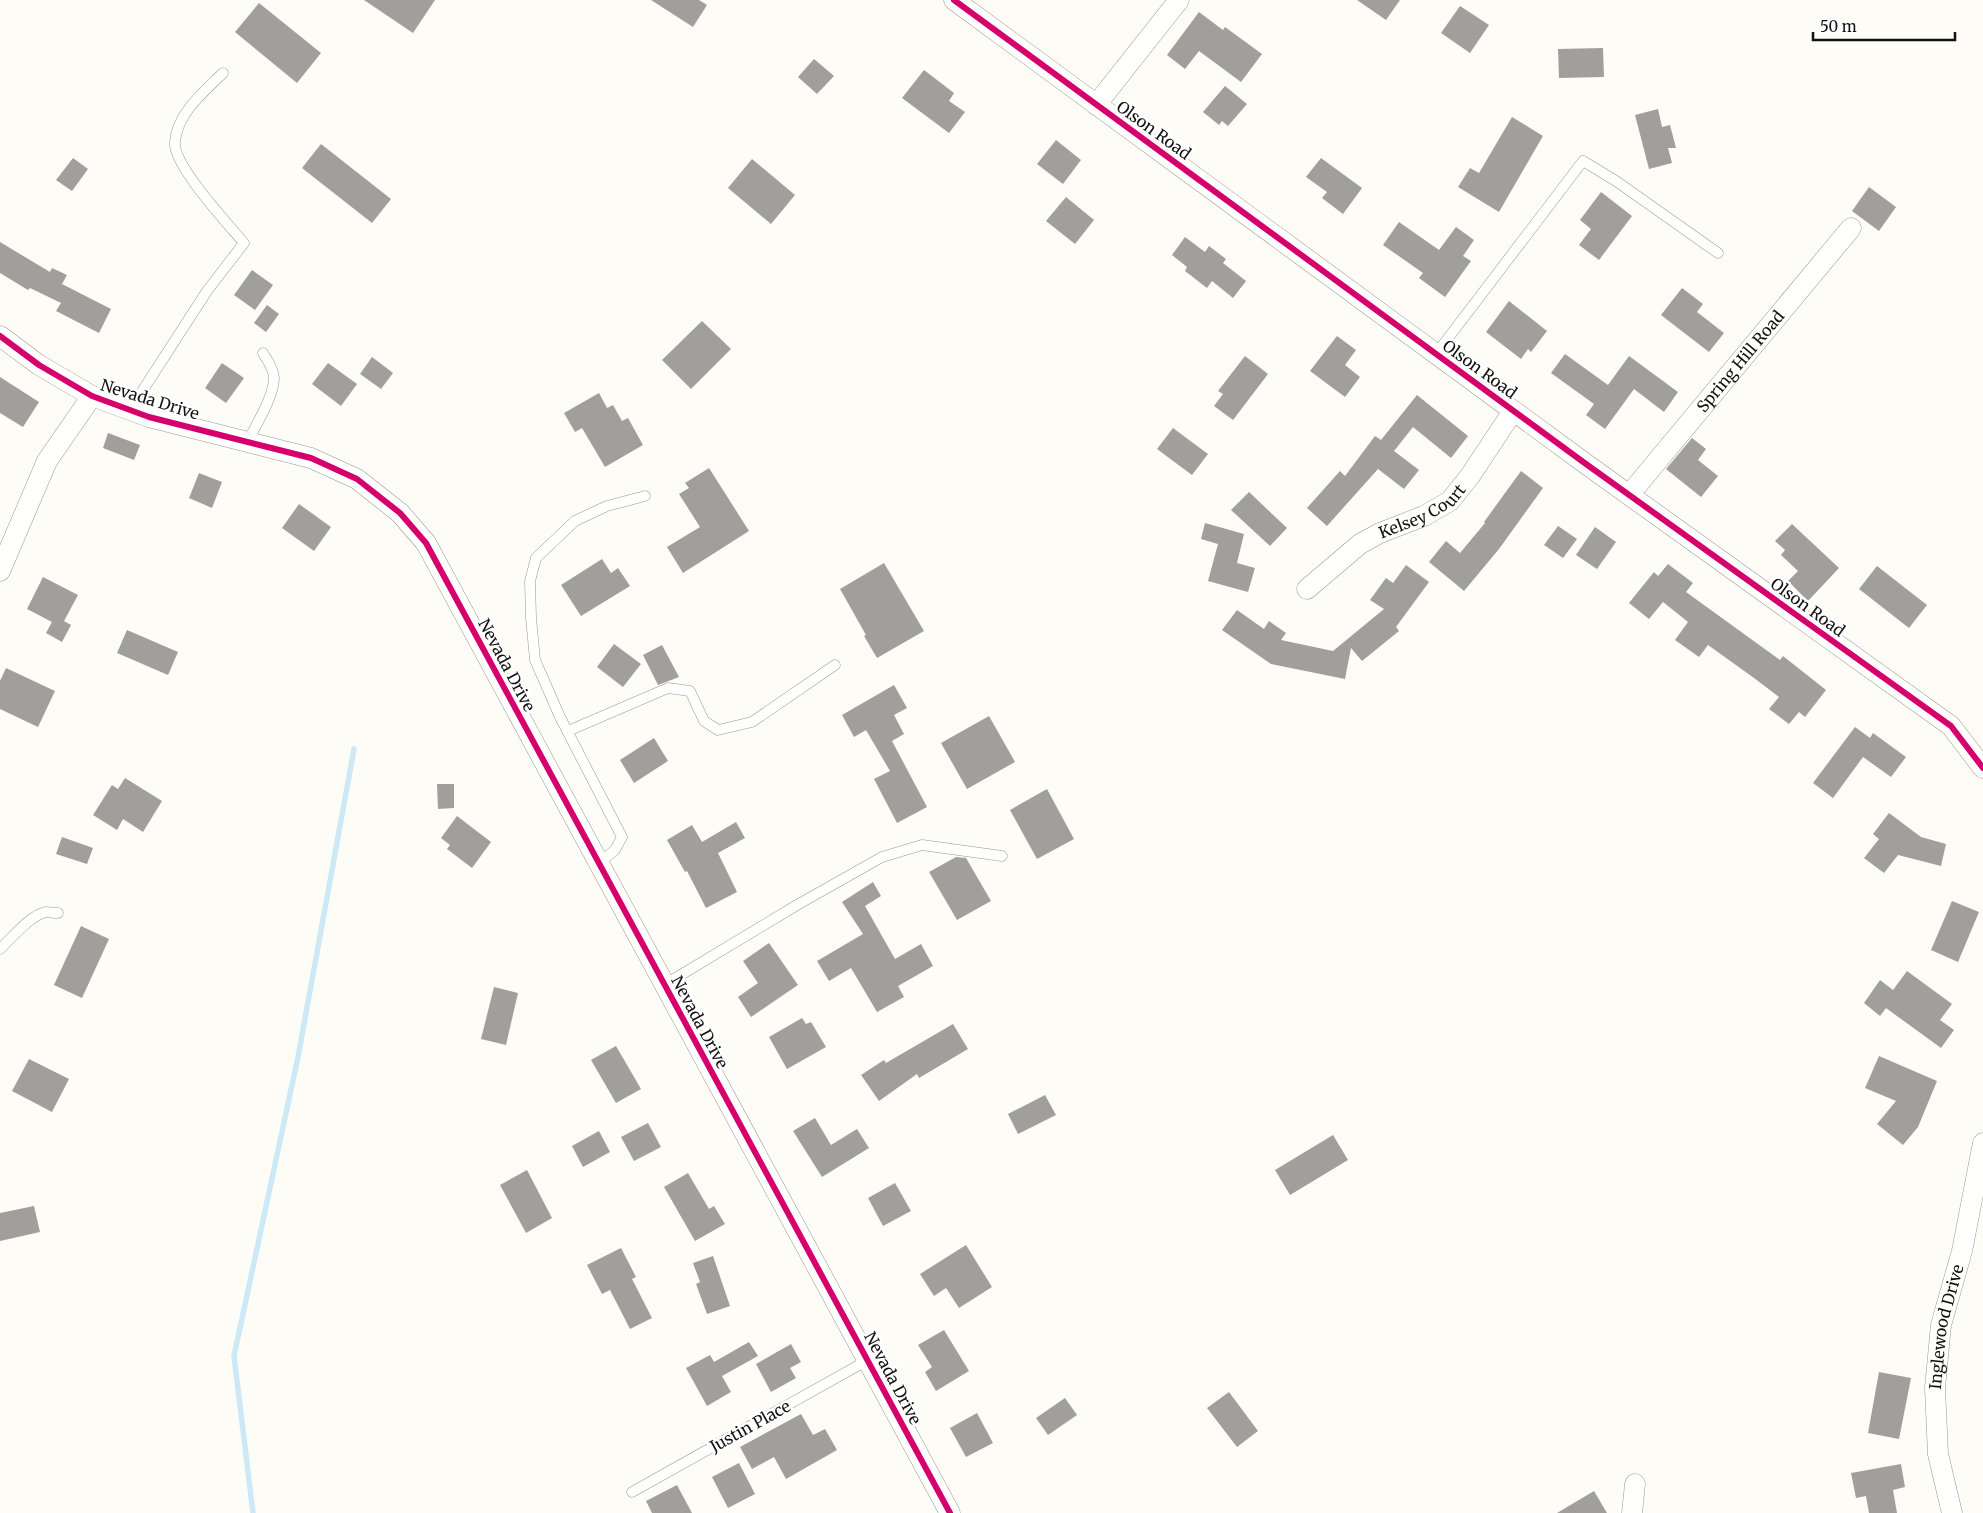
<svg xmlns="http://www.w3.org/2000/svg" width="1983" height="1513" font-family="Merriweather,serif">
	<style>
		.lines { fill: none; stroke-linecap: round; stroke-linejoin: round }
		.stream { stroke: #cde8f7; stroke-width: 5.5 }
		.building { fill: #a19f9c }
		.lane-casing { stroke: #979795; stroke-width: 11 }
		.street-casing { stroke: #979795; stroke-width: 21 }
		.lane { stroke: #fffffe; stroke-width: 10 }
		.street { stroke: #fffffe; stroke-width: 20 }
		.cycleway-casing { stroke: #fff; stroke-width: 9 }
		.cycleway { stroke: #d6006c; stroke-width: 6 }
		.labels { text-anchor: middle; stroke-width: 5; stroke-linejoin: round; paint-order: stroke }
		.street-label { font-size: 16px; fill: #111; stroke: #fff }
	</style>
	<rect width="100%" height="100%" fill="#fdfcf7"/>
	<g class="lines">
		<polyline class="stream" points="253,1513 234,1356 298,1057 354,749"/>
	</g>
	<g class="building">
		<polygon points="364,0 435,0 413,33"/>
		<polygon points="651,0 699,0 707,5 693,27"/>
		<polygon points="1357,0 1400,0 1386,20"/>
		<polygon points="259,3 321,53 297,83 235,32"/>
		<polygon points="1460,6 1489,25 1470,53 1441,33"/>
		<polygon points="1199,12 1223,30 1225,27 1262,54 1241,82 1199,51 1185,69 1167,55"/>
		<polygon points="1603,48 1604,77 1559,78 1558,49"/>
		<polygon points="814,59 834,76 817,94 798,77"/>
		<polygon points="924,70 954,93 949,101 965,112 949,133 902,98"/>
		<polygon points="1225,86 1247,104 1228,126 1222,121 1219,125 1203,112"/>
		<polygon points="1658,109 1662,127 1670,125 1676,148 1668,148 1672,163 1649,169 1635,115"/>
		<polygon points="1512,117 1543,136 1499,212 1458,187 1470,168 1479,173"/>
		<polygon points="1056,140 1081,160 1063,184 1037,164"/>
		<polygon points="321,144 391,199 372,223 302,168"/>
		<polygon points="73,158 88,169 72,191 56,180"/>
		<polygon points="1321,158 1362,188 1343,214 1322,198 1327,192 1306,177"/>
		<polygon points="752,159 795,195 771,224 728,188"/>
		<polygon points="1869,187 1896,207 1879,231 1852,211"/>
		<polygon points="1601,192 1632,216 1599,260 1579,245 1591,229 1580,220"/>
		<polygon points="1066,197 1094,220 1075,244 1046,221"/>
		<polygon points="1399,222 1439,250 1456,227 1474,240 1463,256 1471,261 1445,297 1419,278 1423,273 1383,245"/>
		<polygon points="1185,237 1205,252 1209,246 1226,259 1223,263 1246,281 1233,298 1212,281 1207,288 1185,271 1187,267 1172,255"/>
		<polygon points="0,242 50,272 52,268 67,275 62,284 111,309 99,333 56,311 61,303 30,288 28,290 0,273"/>
		<polygon points="252,270 273,285 255,310 234,295"/>
		<polygon points="1682,288 1703,304 1697,312 1724,333 1709,352 1661,315"/>
		<polygon points="1509,301 1547,331 1531,352 1528,349 1521,359 1486,332"/>
		<polygon points="267,305 279,314 266,332 254,323"/>
		<polygon points="702,321 731,349 691,389 662,360"/>
		<polygon points="1337,336 1356,350 1345,365 1360,377 1345,397 1310,371"/>
		<polygon points="1565,354 1608,385 1629,356 1678,392 1664,412 1634,389 1605,429 1586,415 1594,404 1551,373"/>
		<polygon points="1245,356 1268,374 1233,420 1214,406 1223,394 1218,391"/>
		<polygon points="372,357 393,373 381,389 360,374"/>
		<polygon points="222,363 244,378 226,403 205,388"/>
		<polygon points="328,363 357,384 341,406 312,384"/>
		<polygon points="0,377 39,402 23,427 0,413"/>
		<polygon points="599,393 607,408 613,405 622,421 628,418 643,445 605,467 582,428 575,432 564,413"/>
		<polygon points="1417,395 1468,436 1451,458 1413,427 1394,451 1419,470 1404,489 1378,469 1327,526 1307,508 1340,471 1345,476 1375,436 1381,440"/>
		<polygon points="1173,428 1208,454 1192,475 1157,449"/>
		<polygon points="108,433 140,445 134,460 103,448"/>
		<polygon points="1692,438 1706,449 1698,460 1718,476 1701,497 1666,469"/>
		<polygon points="709,468 749,531 683,573 667,547 700,527 679,494 689,488 685,483"/>
		<polygon points="1521,471 1543,488 1499,549 1464,591 1429,562 1446,541 1460,553 1485,523 1484,522"/>
		<polygon points="199,473 222,482 212,508 189,498"/>
		<polygon points="1249,492 1287,528 1270,546 1231,510"/>
		<polygon points="299,504 331,527 314,551 282,528"/>
		<polygon points="1205,523 1244,534 1237,563 1255,568 1248,592 1208,581 1218,544 1201,539"/>
		<polygon points="1792,524 1839,568 1808,601 1788,581 1798,571 1781,555 1785,550 1775,541"/>
		<polygon points="1558,526 1577,539 1563,558 1544,545"/>
		<polygon points="1595,527 1616,542 1597,569 1576,555"/>
		<polygon points="602,559 611,573 618,568 630,586 581,616 561,585"/>
		<polygon points="884,563 924,631 877,658 864,636 866,635 840,589"/>
		<polygon points="1668,564 1693,583 1686,592 1780,660 1783,656 1826,690 1805,717 1799,712 1789,724 1769,709 1779,697 1754,678 1708,645 1699,657 1675,640 1688,622 1663,602 1649,619 1629,603 1654,572 1658,576"/>
		<polygon points="1406,565 1429,582 1396,627 1399,631 1362,661 1351,648 1345,679 1271,664 1222,630 1237,610 1264,629 1269,621 1286,633 1281,640 1333,651 1384,609 1370,600 1386,578 1393,583"/>
		<polygon points="1877,566 1927,605 1909,628 1859,589"/>
		<polygon points="43,577 78,595 64,621 71,625 62,642 46,633 52,622 27,609"/>
		<polygon points="127,630 178,652 168,675 117,653"/>
		<polygon points="614,644 641,664 623,687 597,667"/>
		<polygon points="662,645 679,677 658,685 643,655"/>
		<polygon points="6,668 55,691 38,727 0,709 0,681"/>
		<polygon points="894,685 907,708 894,715 904,734 892,741 927,807 897,823 874,779 890,771 866,730 854,737 842,715"/>
		<polygon points="989,716 1015,762 967,789 941,743"/>
		<polygon points="1855,727 1870,738 1873,733 1906,757 1891,777 1863,757 1833,798 1813,783"/>
		<polygon points="654,738 668,761 634,783 620,760"/>
		<polygon points="125,778 162,801 143,832 123,819 117,830 93,815 112,785 118,789"/>
		<polygon points="437,784 454,784 454,808 438,809"/>
		<polygon points="1047,789 1074,839 1037,859 1010,810"/>
		<polygon points="1889,813 1921,837 1946,844 1941,866 1898,855 1884,873 1864,858 1879,839 1873,834"/>
		<polygon points="457,816 491,842 472,868 447,849 450,845 441,838"/>
		<polygon points="736,822 745,838 718,853 737,892 706,908 687,871 685,872 667,840 692,825 702,842"/>
		<polygon points="62,837 93,848 87,864 56,854"/>
		<polygon points="956,857 966,858 991,901 957,920 929,872"/>
		<polygon points="873,882 881,896 865,906 895,959 921,944 933,966 898,986 904,997 877,1012 851,968 829,981 817,961 863,934 842,902"/>
		<polygon points="1952,901 1979,912 1958,962 1931,950"/>
		<polygon points="81,926 109,939 82,998 54,985"/>
		<polygon points="769,943 798,985 751,1017 738,997 758,983 743,961"/>
		<polygon points="1907,971 1952,1004 1940,1020 1954,1030 1941,1048 1886,1008 1880,1016 1864,1003 1880,980 1893,990"/>
		<polygon points="494,987 518,993 506,1045 481,1039"/>
		<polygon points="802,1018 806,1024 811,1022 826,1047 787,1069 769,1037"/>
		<polygon points="953,1024 968,1049 919,1078 917,1074 879,1101 861,1075 884,1060 886,1063"/>
		<polygon points="616,1046 641,1089 616,1103 591,1060"/>
		<polygon points="1879,1056 1937,1081 1918,1127 1903,1145 1877,1124 1896,1101 1865,1088"/>
		<polygon points="29,1059 69,1079 52,1112 12,1091"/>
		<polygon points="1045,1095 1056,1115 1018,1134 1008,1114"/>
		<polygon points="815,1118 831,1145 857,1129 869,1148 822,1177 793,1131"/>
		<polygon points="648,1123 661,1147 634,1161 621,1137"/>
		<polygon points="599,1131 610,1152 583,1167 572,1146"/>
		<polygon points="1333,1135 1348,1160 1290,1195 1275,1170"/>
		<polygon points="527,1170 552,1218 526,1233 500,1185"/>
		<polygon points="688,1173 709,1209 714,1206 725,1224 695,1241 664,1187"/>
		<polygon points="895,1183 911,1211 883,1226 868,1198"/>
		<polygon points="34,1206 40,1232 0,1241 0,1213"/>
		<polygon points="966,1245 992,1287 959,1308 946,1288 934,1296 920,1274"/>
		<polygon points="621,1248 636,1277 632,1279 652,1318 630,1329 610,1290 602,1294 587,1265"/>
		<polygon points="713,1256 730,1306 707,1314 696,1284 700,1282 693,1263"/>
		<polygon points="944,1330 969,1371 936,1391 925,1372 932,1367 918,1345"/>
		<polygon points="749,1342 758,1356 722,1376 731,1392 707,1406 686,1368 710,1355 714,1362"/>
		<polygon points="791,1344 801,1362 790,1368 796,1378 771,1392 756,1364"/>
		<polygon points="1879,1372 1911,1378 1899,1439 1868,1433"/>
		<polygon points="1229,1392 1258,1431 1237,1447 1207,1408"/>
		<polygon points="1065,1398 1077,1415 1048,1435 1036,1418"/>
		<polygon points="977,1413 993,1443 966,1457 950,1428"/>
		<polygon points="801,1414 813,1435 825,1429 837,1450 786,1479 774,1457 752,1469 740,1447"/>
		<polygon points="739,1463 755,1494 728,1508 712,1477"/>
		<polygon points="1901,1464 1905,1487 1893,1490 1897,1513 1869,1513 1866,1496 1856,1498 1851,1473"/>
		<polygon points="677,1485 692,1513 652,1513 646,1501"/>
		<polygon points="1594,1491 1607,1513 1557,1513"/>
	</g>
	<g class="lines">
		<g class="lane-casing">
			<g id="lane">
				<polyline points="1436,354 1583,161 1616,181 1718,253"/>
				<path d="M130 410 207 291 244 243C228 224 172 164 175 142 177 113 204 92 223 73"/>
				<path d="M248 441C256 425 274 396 274 378 274 369 267 360 263 353"/>
				<polyline points="568,731 668,688 690,691 704,721 718,730 752,722 835,665"/>
				<polyline points="599,863 615,850 622,837 560,717 535,660 531,618 530,581 536,558 575,521 607,506 645,496"/>
				<path d="M0 949C11 939 30 915 46 912 49 912 54 913 58 913"/>
				<polyline points="664,985 797,905 882,857 922,845 1002,856"/>
				<polyline points="632,1492 868,1360"/>
			</g>
		</g>
		<g class="street-casing">
			<g id="street">
				<polyline points="954,0 1586,464 1951,726 1983,768"/>
				<polyline points="1096,105 1179,0"/>
				<polyline points="0,336 39,365 92,396 149,417 311,458 357,479 400,513 426,543 950,1513"/>
				<path id="s1" d="M1629 495 1851 228"/>
				<polyline points="0,571 47,461 92,396"/>
				<path id="s2" d="M1307 589 1360 544 1380 533 1424 516 1450 501 1470 476 1513 411"/>
				<polyline points="1632,1513 1635,1484"/>
				<path id="s3" d="M1952 1513 1938 1454 1935 1388 1941 1325 1962 1251 1983 1143"/>
			</g>
		</g>
		<use href="#lane" class="lane"/>
		<use href="#street" class="street"/>
		<g class="cycleway-casing">
			<g id="cycleway">
				<polyline points="954,0 1586,464 1951,726 1983,768"/>
				<polyline points="0,336 39,365 92,396 149,417 311,458 357,479 400,513 426,543 950,1513"/>
			</g>
		</g>
		<use href="#cycleway" class="cycleway"/>
	</g>
	<g class="labels">
		<g class="street-label">
			<text transform="translate(1154 130) rotate(36)" y="6">Olson Road</text>
			<text dy="6" stroke="none"><textPath href="#s1" startOffset="174">Spring Hill Road</textPath></text>
			<text transform="translate(1480 369) rotate(36)" y="6">Olson Road</text>
			<text transform="translate(150 399) rotate(17)" y="6">Nevada Drive</text>
			<text dy="6" stroke="none"><textPath href="#s2" startOffset="140">Kelsey Court</textPath></text>
			<text transform="translate(1808 607) rotate(36)" y="6">Olson Road</text>
			<text transform="translate(507 665) rotate(62)" y="6">Nevada Drive</text>
			<text transform="translate(700 1022) rotate(62)" y="6">Nevada Drive</text>
			<text dy="6" stroke="none"><textPath href="#s3" startOffset="189">Inglewood Drive</textPath></text>
			<text transform="translate(893 1378) rotate(62)" y="6">Nevada Drive</text>
			<text transform="translate(750 1426) rotate(-29)" y="6">Justin Place</text>
		</g>
	</g>
	<path d="M1813 32v8h142v-8" fill="none" stroke="#111111" stroke-width="2.5"/>
	<text x="1820" y="32" font-size="15" fill="#111111" stroke="#ffffff" stroke-width="4" paint-order="stroke">50 m</text>
</svg>
